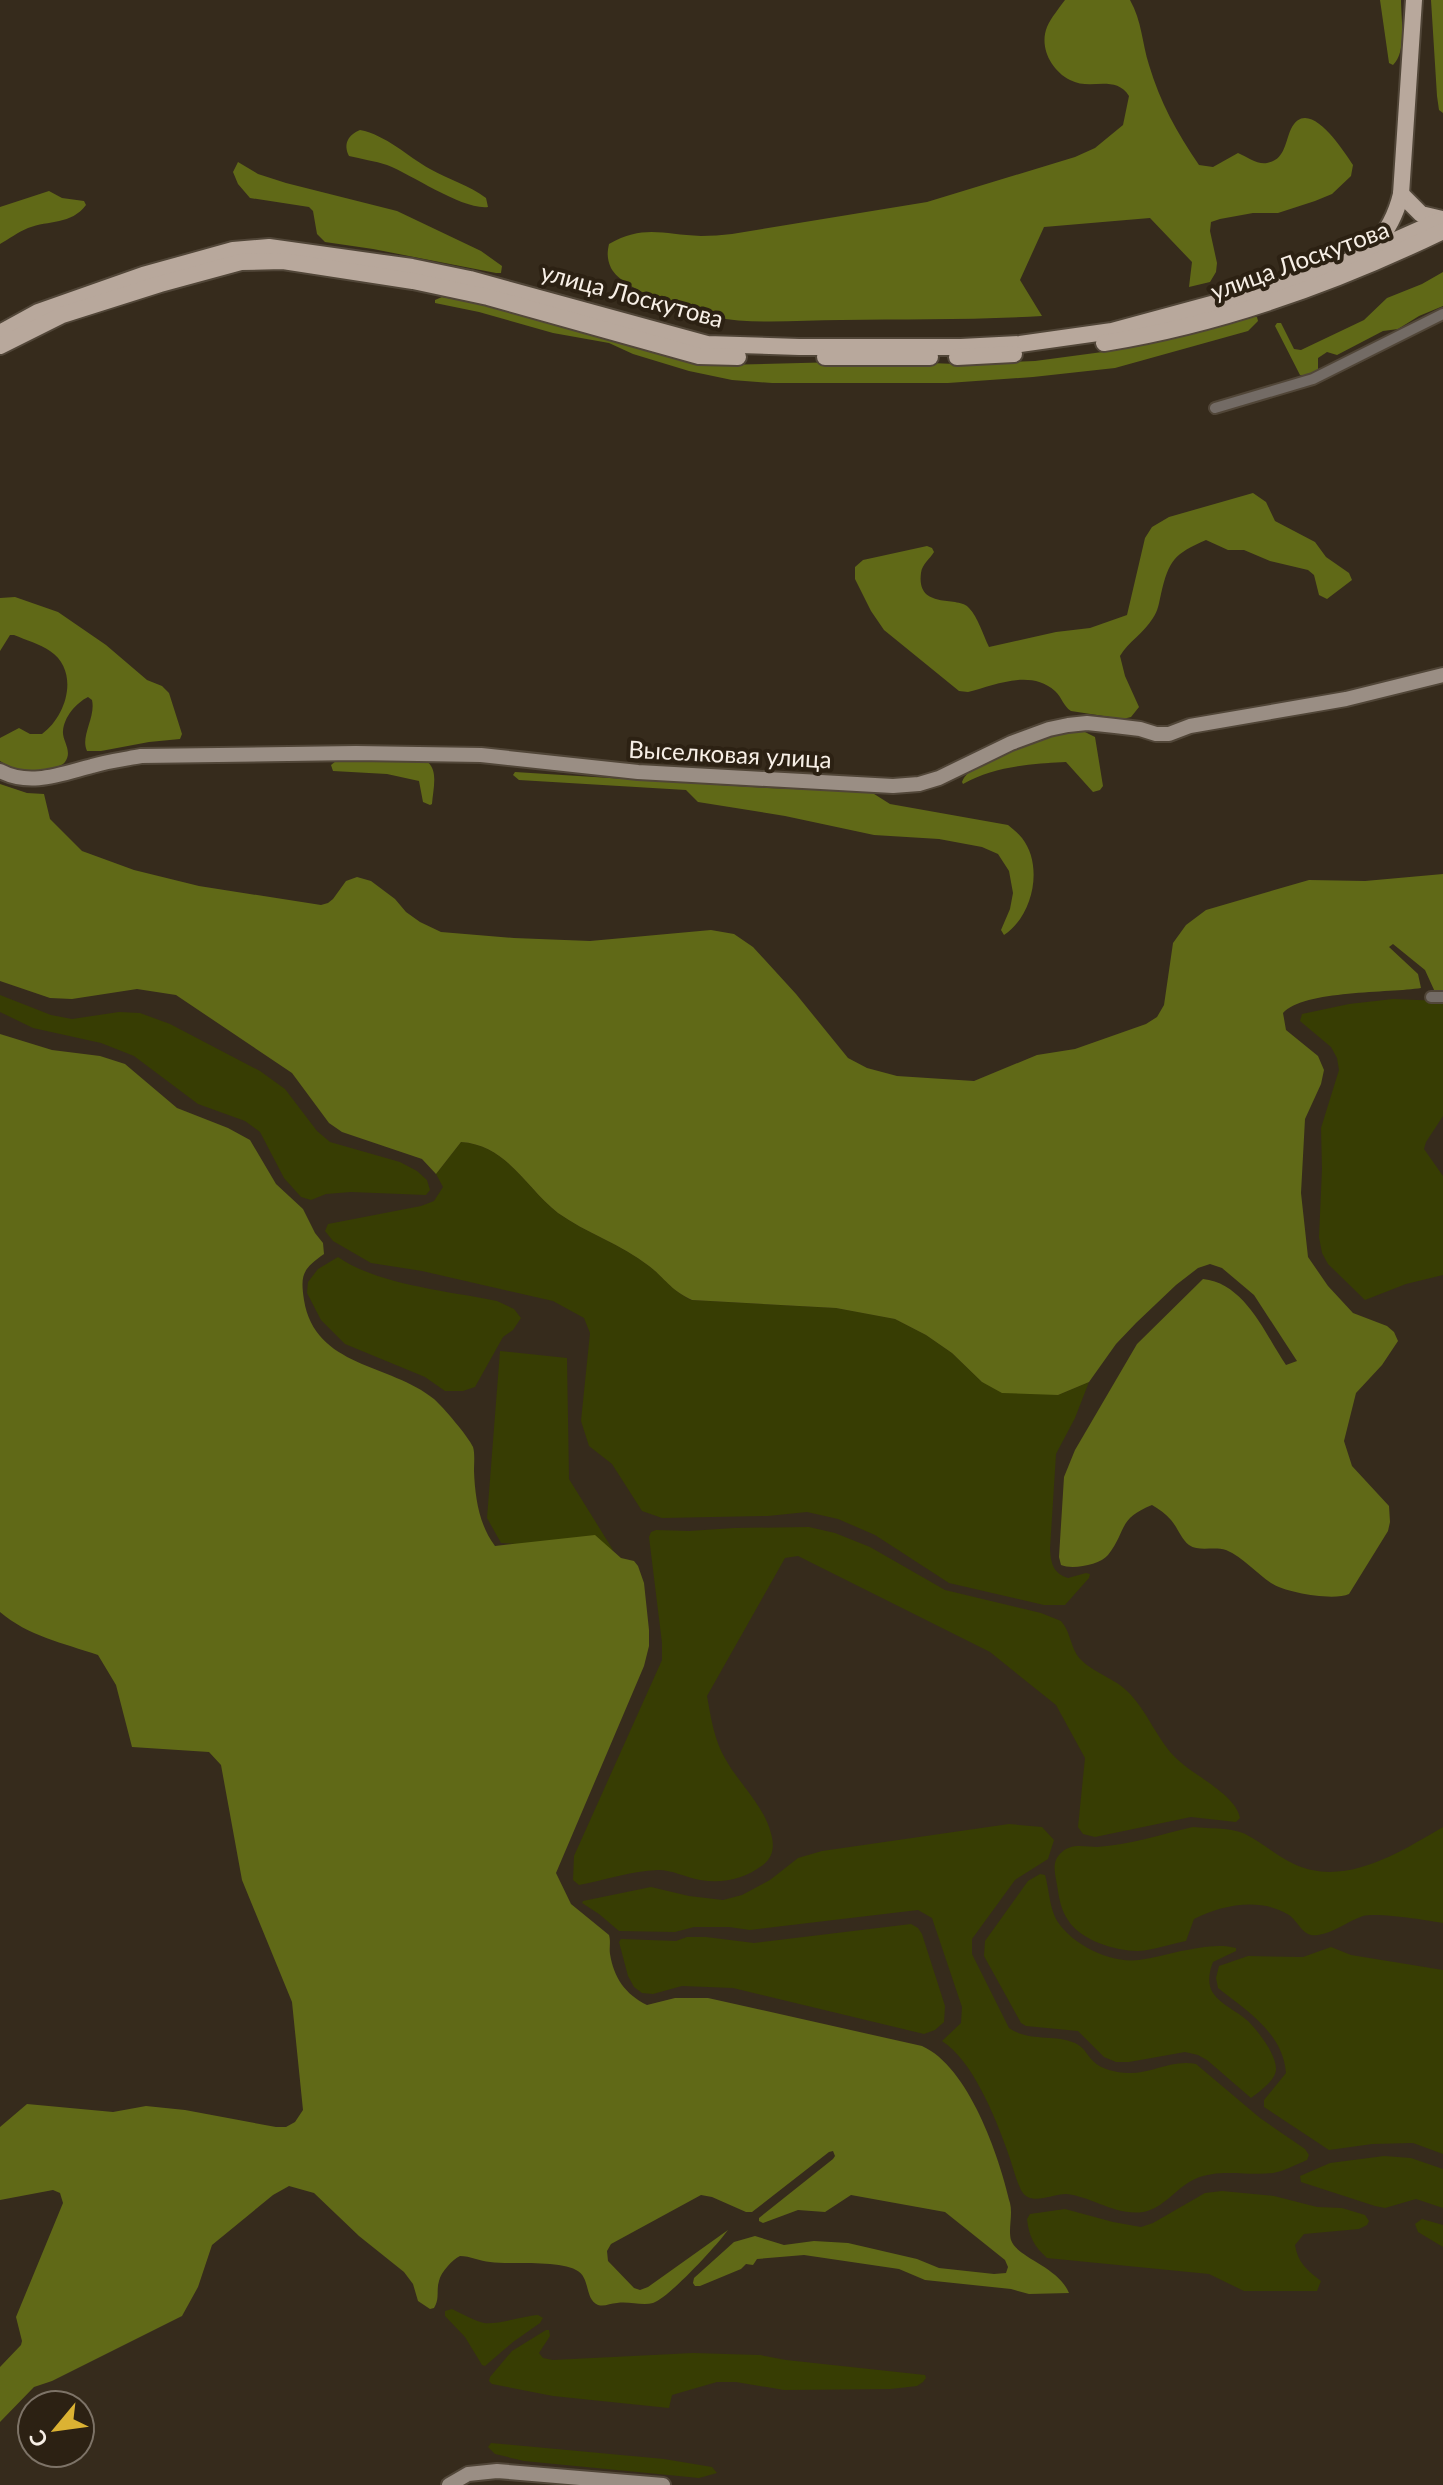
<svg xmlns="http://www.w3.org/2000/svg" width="1443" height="2485" font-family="Lato,sans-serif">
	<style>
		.green { fill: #373d03 }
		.forest { fill: #606917 }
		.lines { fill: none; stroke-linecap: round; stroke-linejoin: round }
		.street-casing { stroke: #514638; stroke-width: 14 }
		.secondary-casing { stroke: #514638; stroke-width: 18 }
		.primary-casing { stroke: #514638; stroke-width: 20 }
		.street { stroke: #736b65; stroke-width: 10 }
		.secondary { stroke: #9a8e84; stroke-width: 14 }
		.primary { stroke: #b8a89c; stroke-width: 16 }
		.labels { text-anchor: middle; stroke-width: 8; stroke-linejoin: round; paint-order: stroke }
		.street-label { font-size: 24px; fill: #f7efe6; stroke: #2c2113 }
	</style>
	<rect width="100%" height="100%" fill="#362b1c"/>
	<g class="green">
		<polygon points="0,995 51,1015 72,1019 119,1012 140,1013 170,1024 260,1071 285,1089 317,1131 330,1142 400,1162 417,1171 427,1180 430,1190 426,1195 351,1192 326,1194 311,1200 301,1197 284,1178 260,1132 245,1121 198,1104 134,1056 101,1043 33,1028 0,1012"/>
		<polygon points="1393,999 1443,1001 1443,1116 1426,1142 1424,1149 1443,1176 1443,1275 1406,1284 1365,1300 1328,1264 1322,1253 1319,1237 1322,1169 1321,1128 1339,1070 1337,1058 1331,1047 1300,1021 1302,1014 1349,1004"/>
		<path d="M461 1142C507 1145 526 1188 558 1213 586 1233 621 1244 649 1266 666 1279 670 1289 691 1300L836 1308 869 1314 895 1319 926 1335 952 1353 982 1382 1058 1395 1089 1382 1075 1418 1056 1454 1050 1549C1051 1564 1053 1573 1068 1578L1086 1573 1090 1574 1089 1578 1065 1605H1044L949 1583 875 1535 838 1519 807 1512 768 1516 662 1518 642 1511 612 1464 589 1446 581 1421 590 1333 584 1318 553 1301 422 1271 371 1263 333 1241 325 1231 328 1224 421 1206 434 1201 443 1187 436 1174Z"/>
		<path d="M338 1257C378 1285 449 1291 497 1301L514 1309 521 1318 513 1330 503 1337 475 1387 463 1391H445L425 1377 345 1344 321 1320 307 1293 308 1282 318 1269Z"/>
		<polygon points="500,1351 567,1358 569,1479 613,1550 501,1543 487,1518"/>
		<path d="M809 1527 835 1533 870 1547 945 1590 1041 1613 1061 1621C1070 1631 1070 1644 1077 1655 1088 1671 1113 1677 1127 1691 1148 1711 1157 1741 1178 1760 1195 1776 1236 1795 1240 1818L1236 1822 1191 1817 1095 1837 1083 1834 1078 1827 1085 1758 1056 1705 990 1652 798 1556 785 1558 707 1696C711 1718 714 1740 726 1760 739 1783 760 1802 769 1827 774 1841 776 1855 763 1865 744 1879 723 1884 700 1880 685 1877 672 1870 658 1870 632 1871 605 1880 579 1885L573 1880 574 1856 662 1660V1643L649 1537 651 1532 656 1530 689 1531 734 1528Z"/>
		<path d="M1009 1824 1042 1827 1054 1840 1048 1859 1015 1880 972 1939V1954L1009 2028C1029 2042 1054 2034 1075 2043 1084 2047 1087 2055 1093 2061 1100 2069 1117 2073 1128 2073 1151 2074 1172 2059 1196 2064L1260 2118 1305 2149 1309 2155 1307 2160C1297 2164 1285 2171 1273 2173 1247 2176 1219 2168 1195 2179 1177 2187 1163 2209 1143 2212 1115 2216 1091 2196 1066 2194 1051 2194 1030 2207 1021 2190 1015 2178 1012 2163 1007 2150 995 2116 972 2060 942 2041L961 2023 962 2007 932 1918 918 1910 750 1930 729 1927H694L675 1932 619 1931 599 1914 582 1903 583 1901 651 1887 689 1896 723 1900 742 1895 770 1880 798 1858 822 1851Z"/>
		<path d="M1193 1827C1210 1829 1233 1827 1247 1835 1264 1844 1277 1856 1294 1864 1345 1888 1400 1852 1443 1827V1923C1427 1920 1377 1912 1363 1916 1348 1921 1333 1933 1318 1935 1303 1938 1299 1922 1289 1915 1260 1897 1222 1905 1194 1919L1186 1941C1170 1944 1154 1950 1138 1951 1115 1951 1080 1940 1068 1920 1061 1910 1059 1898 1057 1885 1055 1873 1051 1861 1062 1852 1072 1843 1085 1847 1097 1847 1129 1845 1162 1834 1193 1827Z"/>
		<path d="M1040 1874 1045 1875C1049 1889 1049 1903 1055 1917 1068 1943 1110 1964 1139 1960 1153 1958 1167 1954 1181 1951 1198 1948 1219 1943 1236 1948V1951L1213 1962C1209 1972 1207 1984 1213 1993 1221 2005 1237 2011 1248 2021 1258 2031 1277 2055 1276 2070 1275 2081 1259 2092 1251 2098L1207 2060 1198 2055 1185 2052 1129 2062H1116L1104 2057 1078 2031 1026 2026 1021 2023 984 1956 985 1941 1028 1881Z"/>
		<polygon points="911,1924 918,1928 922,1934 945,2006 944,2022 935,2030 924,2034 733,1988 682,1986 653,1994 642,1993 634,1987 628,1976 619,1942 621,1939 676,1941 687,1937 706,1937 754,1943"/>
		<path d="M1331 1947 1351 1955 1443 1970V2154L1413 2143 1372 2144 1329 2150 1264 2107V2100L1286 2073C1283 2033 1246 2010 1218 1988L1216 1978 1219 1966 1248 1956 1303 1957Z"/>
		<polygon points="1384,2156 1411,2158 1443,2169 1443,2208 1416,2199 1385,2208 1375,2206 1301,2182 1300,2176 1330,2163"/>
		<path d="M1222 2191 1274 2196 1317 2207 1342 2208 1365 2215 1369 2221 1367 2225 1359 2229 1304 2234 1295 2245C1298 2263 1307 2270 1321 2281L1317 2291H1244L1209 2274 1047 2258C1034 2246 1029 2237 1027 2219L1030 2214 1065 2209 1113 2222 1141 2227 1153 2223 1205 2193Z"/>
		<polygon points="1422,2219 1443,2225 1443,2247 1418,2232 1415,2224"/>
		<path d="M452 2309C463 2314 472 2320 484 2323 497 2325 523 2316 538 2315L543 2318 540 2323 513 2342 485 2366 482 2365 465 2337 445 2316V2311Z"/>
		<polygon points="546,2330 549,2330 550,2336 539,2353 543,2358 553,2360 693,2353 760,2355 786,2360 925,2375 926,2378 923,2382 917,2386 891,2389 784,2390 736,2382 717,2382 672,2395 669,2408 553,2396 492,2384 489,2381 490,2377 512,2351"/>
		<polygon points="491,2443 664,2459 712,2467 717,2473 699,2478 524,2461 495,2454 488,2447"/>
	</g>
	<g class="forest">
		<path d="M1065 0H1130C1142 21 1142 43 1149 65 1160 102 1177 133 1199 165L1213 167 1238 153C1247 157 1258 165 1267 163 1285 160 1285 142 1291 129 1308 95 1343 150 1353 165L1351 176 1332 194 1315 201 1278 213H1253L1220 219 1211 222 1210 231 1217 263 1216 272 1210 282 1189 287 1192 262 1150 218 1044 227 1020 280 1042 316C974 320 908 319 841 320 799 320 755 325 713 317 689 312 622 290 611 268 607 259 607 253 609 244 645 224 663 235 701 236 711 236 722 235 732 234L927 202 1075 157 1095 148 1123 125 1129 96C1115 74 1090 91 1070 80 1051 70 1039 47 1047 27 1051 18 1059 8 1065 0Z"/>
		<path d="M1380 0H1401C1401 19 1407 52 1393 65L1389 63Z"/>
		<polygon points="1431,0 1443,0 1443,113 1439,110 1437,96"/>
		<path d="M360 130C386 135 407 156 430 169 449 180 469 185 486 198L488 207C462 210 413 175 387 165 375 161 361 159 349 156 343 144 348 135 360 130Z"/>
		<polygon points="238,162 258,174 286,183 397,211 481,251 502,266 501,273 496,273 373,249 325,242 317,234 313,211 309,207 250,198 238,184 233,172"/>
		<path d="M49 191 62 198 84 201 86 205C71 225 49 220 28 228 18 232 9 239 0 244V207Z"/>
		<polygon points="1443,272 1443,306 1419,316 1398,329 1383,331 1337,355 1327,352 1318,358 1318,369 1309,376 1300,375 1275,326 1277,323 1281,323 1294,349 1301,350 1364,320 1387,298 1422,284"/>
		<polygon points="442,297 516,311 655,349 681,360 721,365 879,361 956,364 1035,361 1110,351 1251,317 1257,317 1258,321 1248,331 1115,368 1033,377 948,383 772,383 732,380 689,371 633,354 609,343 553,333 479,312 435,303 435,300"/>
		<path d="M1253 493 1266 502 1275 521 1315 542 1326 557 1349 573 1352 580 1327 599 1319 595 1314 575 1308 570 1270 561 1244 550H1228L1206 540C1174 554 1169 560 1161 594 1159 603 1158 611 1153 618 1144 633 1128 642 1120 656L1125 676 1139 707 1131 717 1123 719 1071 711C1063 706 1062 697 1055 691 1030 669 996 685 968 692L959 691 884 630 871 611 855 579V567L863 560 927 546 932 548 934 552C930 559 922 564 921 573 916 611 958 595 969 608 978 617 983 635 989 647L1056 632 1090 628 1127 615 1145 538 1152 527 1169 517Z"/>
		<path d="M15 597 58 612 106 645 147 680 162 686 169 693 182 734 180 739 149 742 101 751H87C80 736 96 717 92 700L88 697C76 703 64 717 63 731 62 741 73 751 65 762 63 765 58 766 54 768 36 774 17 772 0 761V738L19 728 30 734H42C67 716 80 671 50 651 40 644 26 640 14 635H10L0 651V598Z"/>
		<path d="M1068 732H1085L1095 737 1103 786 1100 790 1093 792 1066 762C1030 764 995 766 963 784L962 782C971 757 1043 737 1068 732Z"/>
		<path d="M423 759C440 767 433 788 432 804L430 805 423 802 419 781 387 774 333 771 331 765 336 761Z"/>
		<path d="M515 772 768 788 871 792 890 804 1008 825C1013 829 1018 833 1022 838 1044 866 1033 916 1004 935L1001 930 1010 909 1013 893 1009 871 998 854 982 847 939 839 874 835 785 816 698 802 686 790 519 780 513 775Z"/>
		<path d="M0 784 27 793 44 794 50 819 82 851 134 870 199 886 321 905 328 903 333 899 346 881 357 877 371 881 395 899 406 912 420 922 441 932 514 938 590 941 711 930 734 934 753 947 796 994 848 1058 867 1068 897 1076 974 1081 1037 1055 1075 1049 1146 1024 1157 1017 1164 1005 1173 943 1186 925 1206 910 1309 880 1365 881 1443 874V994L1435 992 1425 970 1393 944 1389 947 1418 974 1421 988C1390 993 1304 990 1283 1013L1286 1030 1318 1056 1324 1070 1321 1084 1305 1119 1301 1193 1308 1257 1328 1286 1353 1313 1387 1326 1394 1332 1398 1341 1382 1365 1356 1393 1344 1441 1352 1466 1389 1506 1390 1522 1388 1531 1349 1594C1334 1601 1286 1593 1271 1583 1256 1573 1243 1557 1226 1550 1214 1546 1199 1552 1189 1545 1181 1539 1178 1528 1171 1520 1166 1514 1159 1509 1152 1505 1117 1519 1127 1531 1108 1555 1100 1565 1072 1570 1061 1565L1059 1557 1064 1477 1075 1450 1137 1344 1203 1279C1245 1283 1265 1334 1286 1365L1297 1361 1254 1295 1222 1268 1210 1264 1198 1268 1176 1285 1136 1323 1116 1344 1089 1382 1058 1395 1002 1393 982 1382 952 1353 926 1335 895 1319 836 1308 692 1300C670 1290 666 1279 649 1266 621 1244 586 1233 558 1213 526 1188 507 1145 461 1142L436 1174 422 1159 342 1132 329 1123 292 1073 176 995 137 989 72 999 50 998 0 981Z"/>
		<path d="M0 1034 52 1050 100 1056 125 1064 177 1108 228 1128 250 1140 276 1184 303 1209 315 1233 323 1243 324 1254C303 1269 300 1274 304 1300 315 1368 390 1363 434 1399 443 1407 468 1436 473 1447 475 1453 474 1464 474 1471 475 1497 479 1525 495 1546L595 1535 621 1558 634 1561 638 1566 644 1583 649 1630V1646L644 1666 556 1873 571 1904 609 1935C611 1942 609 1947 610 1954 614 1978 625 1994 647 2005L675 1998H708L922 2046C969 2067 999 2156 1010 2203 1013 2215 1008 2229 1011 2240 1017 2258 1058 2266 1069 2293L1029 2294 1011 2289 925 2280 899 2269 804 2255 757 2259 753 2265 746 2264 741 2269 700 2286H695L693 2283 694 2278 734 2242 755 2236 784 2245 814 2241 848 2243 917 2259 939 2268 994 2274 1006 2273 1008 2267 1005 2260 945 2212 851 2195 825 2212 798 2210 763 2223 759 2221V2218L833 2159 835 2156 833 2151 829 2152 752 2212H746L712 2197 701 2195 611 2244 607 2251 608 2261 634 2288 640 2290 648 2287 728 2230C718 2244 670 2297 653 2303 642 2306 629 2301 617 2303 610 2303 605 2307 598 2305 584 2299 591 2277 576 2270 558 2260 513 2265 490 2262 480 2261 470 2256 460 2256 452 2260 441 2272 439 2281 436 2291 440 2298 434 2308L430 2309 418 2301 413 2284 404 2272 359 2236 314 2193 289 2186 273 2195 212 2245 198 2287 182 2316 52 2381 34 2387 0 2422V2367L21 2345 22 2341 16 2317 63 2203 60 2193 53 2190 0 2200V2127L27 2104 113 2112 146 2106 185 2110 276 2127H286L295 2122 303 2110 292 2002 242 1880 221 1765 209 1752 132 1747 116 1685 98 1655C63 1643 28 1636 0 1612Z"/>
	</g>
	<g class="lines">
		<g class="street-casing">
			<g id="street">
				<polyline points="1215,408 1313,379 1443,314"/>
				<polyline points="1431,997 1443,997"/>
			</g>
		</g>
		<g class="secondary-casing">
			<g id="secondary">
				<path d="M0 771C30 787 61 774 92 766 108 761 125 759 141 756L356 753 481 755 638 772 893 786 919 784 939 778 1011 743 1049 729 1068 725 1087 723 1115 726 1140 729 1156 734H1169L1190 726 1346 699 1443 675"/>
				<polyline points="449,2485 468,2474 497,2471 663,2485"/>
			</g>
		</g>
		<g class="primary-casing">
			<g id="primary">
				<polyline points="1401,194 1421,214 1442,219"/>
				<path d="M1373 247C1388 231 1396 215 1401 194L1414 0"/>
				<polyline points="0,333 38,312 143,275 233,250 269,247 412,267 470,279 707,344 799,347 961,347 1020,344 1112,331 1278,286 1346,262 1443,219"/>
				<path d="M1104 343C1222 324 1336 283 1443 231"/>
				<polyline points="0,346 62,315 160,284 241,262 283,261 413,281 488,297 699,356 738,357"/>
				<polyline points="825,357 930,357"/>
				<polyline points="957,357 1014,354"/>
			</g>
		</g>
		<use href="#street" class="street"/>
		<use href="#secondary" class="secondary"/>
		<use href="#primary" class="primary"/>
	</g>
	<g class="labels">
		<g class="street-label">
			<text transform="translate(1300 261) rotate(-20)" y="8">улица Лоскутова</text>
			<text transform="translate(632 296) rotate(15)" y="8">улица Лоскутова</text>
			<text transform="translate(730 755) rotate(3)" y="8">Выселковая улица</text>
		</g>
	</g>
	<g transform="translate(56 2429) rotate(241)"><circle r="38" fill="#2c2113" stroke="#7d7367" stroke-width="2"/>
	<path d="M0-6L14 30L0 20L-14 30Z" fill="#dbb233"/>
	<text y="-12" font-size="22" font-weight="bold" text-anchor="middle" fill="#f7efe6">С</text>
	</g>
</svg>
